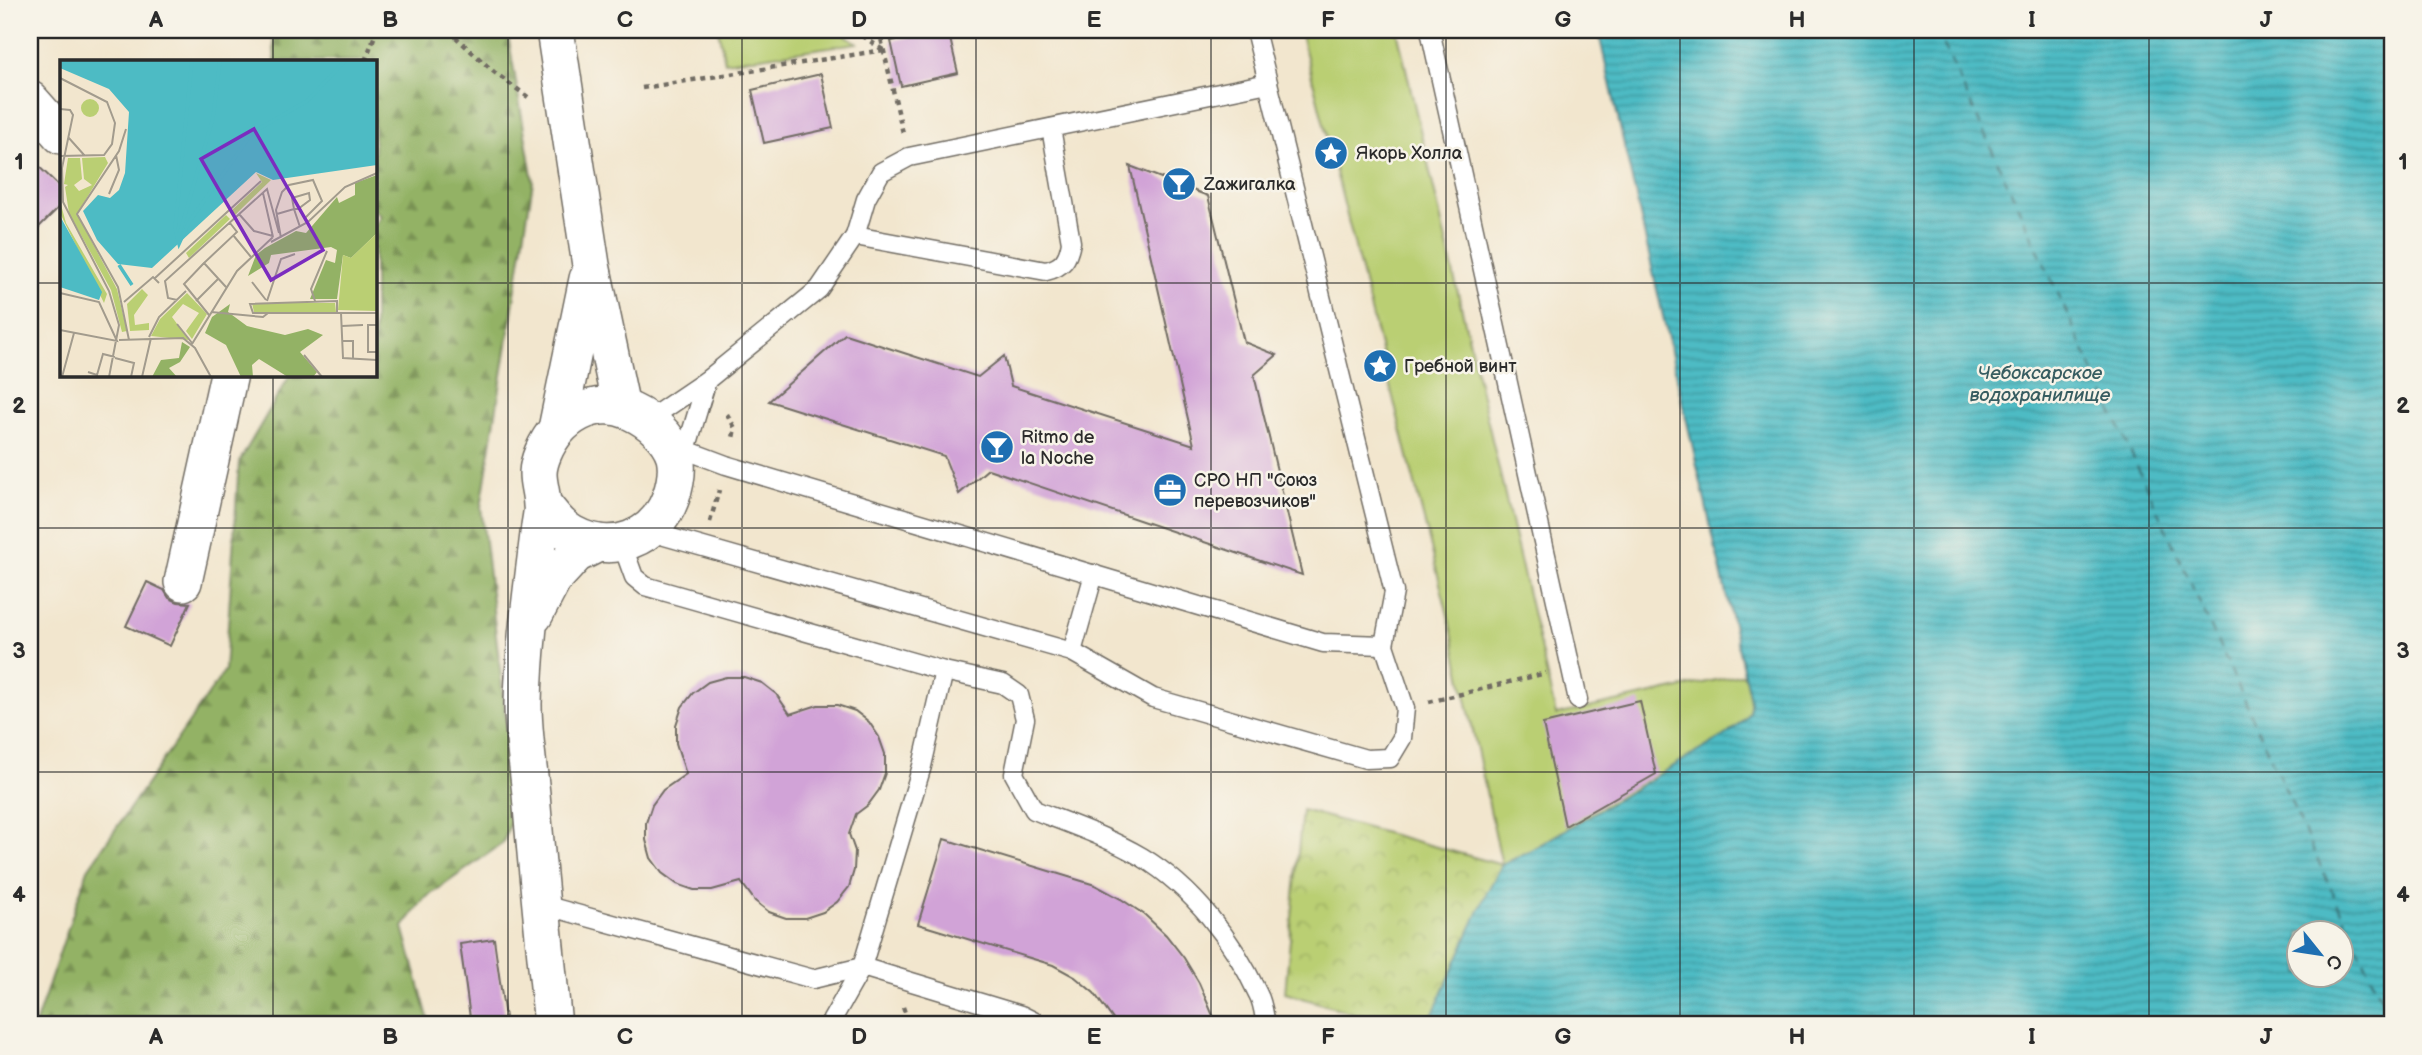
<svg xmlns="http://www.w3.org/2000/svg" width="2422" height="1055" font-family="'Balsamiq Sans',sans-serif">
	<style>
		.grass { fill: #bacf73; stroke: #727d4f; stroke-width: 2 }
		.forest { fill: url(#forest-firs); stroke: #5f6e48; stroke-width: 2 }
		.park { fill: url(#park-crowns); stroke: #727d4f; stroke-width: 2 }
		.water { fill: url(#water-rules); stroke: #3c7378; stroke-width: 2; fill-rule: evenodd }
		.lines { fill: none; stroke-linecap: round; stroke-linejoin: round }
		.ferry { stroke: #375d61; stroke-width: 2; stroke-dasharray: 9 7; stroke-linecap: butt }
		.building { fill: #d1a3d7 }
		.service-casing { stroke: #716c64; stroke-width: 21 }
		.minor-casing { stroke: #716c64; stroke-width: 40 }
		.path { stroke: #716c64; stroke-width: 4.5; stroke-dasharray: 5 5; stroke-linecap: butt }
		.service { stroke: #fff; stroke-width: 18 }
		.minor { stroke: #fff; stroke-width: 37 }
		.grid { fill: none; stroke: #2b2b2b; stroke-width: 2; stroke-opacity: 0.55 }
		.labels { text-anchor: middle; stroke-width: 5; stroke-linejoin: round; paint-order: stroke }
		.poi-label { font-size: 18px; fill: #2b2b2b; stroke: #f7f3e8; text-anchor: start }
		.water-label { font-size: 19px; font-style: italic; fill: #375d61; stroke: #f7f3e8 }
		.inset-river { fill: none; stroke: #4dbbc4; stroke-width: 3.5 }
		.inset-road { fill: none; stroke: #a29b8d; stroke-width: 2 }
		.view { fill: #7b2cbf; fill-opacity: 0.15; stroke: #7b2cbf; stroke-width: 3.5 }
		.inset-edge { fill: none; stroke: #2b2b2b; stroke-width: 3.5 }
		.neatline { fill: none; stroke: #2b2b2b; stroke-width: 2.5 }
		.grid-label { font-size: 23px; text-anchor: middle; font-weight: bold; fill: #2b2b2b }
	</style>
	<defs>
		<pattern id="forest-firs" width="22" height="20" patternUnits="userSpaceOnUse" patternTransform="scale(1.75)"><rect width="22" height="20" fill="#93b265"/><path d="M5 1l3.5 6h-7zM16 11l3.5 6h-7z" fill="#789153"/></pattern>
		<pattern id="park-crowns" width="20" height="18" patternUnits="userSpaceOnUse" patternTransform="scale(1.75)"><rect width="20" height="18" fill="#bacf73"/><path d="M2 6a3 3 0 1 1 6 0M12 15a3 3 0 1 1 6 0" fill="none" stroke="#a0b264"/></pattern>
		<pattern id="water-rules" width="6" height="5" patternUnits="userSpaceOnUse" patternTransform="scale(1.75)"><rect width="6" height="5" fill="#4dbbc4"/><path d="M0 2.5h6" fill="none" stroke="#40989f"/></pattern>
	</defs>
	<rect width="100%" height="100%" fill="#f7f3e8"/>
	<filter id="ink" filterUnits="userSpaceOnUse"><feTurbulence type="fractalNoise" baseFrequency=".0143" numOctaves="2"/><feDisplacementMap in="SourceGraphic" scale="14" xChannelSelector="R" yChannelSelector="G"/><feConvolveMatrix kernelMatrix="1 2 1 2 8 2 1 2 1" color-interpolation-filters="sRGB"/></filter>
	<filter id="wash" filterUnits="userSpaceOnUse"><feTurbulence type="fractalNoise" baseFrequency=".00686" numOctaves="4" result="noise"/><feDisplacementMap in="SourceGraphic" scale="28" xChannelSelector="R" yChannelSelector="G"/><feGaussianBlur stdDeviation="1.57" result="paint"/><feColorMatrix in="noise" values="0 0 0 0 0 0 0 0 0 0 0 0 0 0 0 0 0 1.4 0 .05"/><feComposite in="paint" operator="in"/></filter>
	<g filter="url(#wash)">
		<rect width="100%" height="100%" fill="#f2e6ce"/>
		<g class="grass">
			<polygon points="718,30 838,30 857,43 725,62"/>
			<path d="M1300 30H1397L1556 715 1744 674C1752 709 1757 712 1726 735L1531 850 1502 865 1448 615Z"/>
		</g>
		<polygon class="forest" points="273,30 507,30 533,181 481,507 516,806 503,843 424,899 403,927 430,1025 35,1025 88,869 225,670 239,462 290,375 374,374 374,227 381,216 374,209 374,61 275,61"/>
		<polygon class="park" points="1302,810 1502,865 1429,1025 1394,1025 1285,993"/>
		<path class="water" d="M1598 30H2392V1025H1428L1487 892 1502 865 1531 850 1726 735C1757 712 1752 709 1744 673ZM2300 932H2342V974H2300Z"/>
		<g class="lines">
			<polyline class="ferry" points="1937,30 2387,1011 2387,1025"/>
		</g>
		<g id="blocks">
			<g class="building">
				<polygon points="943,30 948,30 958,73 901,86 891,41"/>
				<polygon points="821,74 833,128 764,143 752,90"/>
				<polygon points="30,158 61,188 61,205 30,236"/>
				<polygon points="1130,166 1208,196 1244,342 1277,355 1254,375 1302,575 988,469 959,494 944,456 769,401 845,334 978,377 1004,356 1011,386 1194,445"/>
				<polygon points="147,582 164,590 169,598 178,602 190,603 170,646 126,626"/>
				<polygon points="726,677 744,677 762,683 776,694 790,714 818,705 837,705 855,711 869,722 879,737 885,754 885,773 879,790 868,805 856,814 849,834 855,851 854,870 849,887 837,902 823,912 805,918 786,918 769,912 755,901 741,882 712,890 694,890 677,884 662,873 651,858 646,840 646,823 652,805 663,790 686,774 676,743 676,725 682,707 693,693 708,682"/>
				<polygon points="1640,701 1656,774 1565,826 1543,724"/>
				<polygon points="944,839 1095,885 1121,899 1145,915 1166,935 1184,958 1199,983 1217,1025 1117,1025 1094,993 1075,977 1053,965 918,924"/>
				<polygon points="494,939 506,1025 471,1025 460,944"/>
			</g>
		</g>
	</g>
	<g filter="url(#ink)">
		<use href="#blocks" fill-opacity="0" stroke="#716c64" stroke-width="2"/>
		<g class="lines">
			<g class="service-casing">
				<g id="service">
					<polyline points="1430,30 1578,700"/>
					<path d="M855 236 1046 271C1063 267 1068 259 1071 242L1051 128"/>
					<polyline points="648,420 707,380 819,289 855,236 866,199 881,172 909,157 1268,83"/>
					<polyline points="673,442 686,450 726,465 1323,643 1384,645"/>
					<polyline points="683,460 707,380"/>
					<polyline points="647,531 1072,652 1153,698 1366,759 1390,758 1402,738 1405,708 1384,645 1394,592 1255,30"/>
					<path d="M622 544 634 577 645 586 944 671 1003 684 1019 695 1025 719 1014 774 1034 810C1070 824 1108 837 1142 857 1193 888 1233 940 1258 994 1263 1003 1264 1015 1266 1025"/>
					<polyline points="1072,652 1094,574"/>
					<polyline points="540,904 813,979 862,967 1021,1015 1041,1025"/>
					<polyline points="829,1025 862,967 922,766 944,671"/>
				</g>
			</g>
			<g class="minor-casing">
				<g id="minor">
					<polyline points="555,30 591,265 621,407"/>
					<polyline points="30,100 61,135"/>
					<polyline points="557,429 588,279"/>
					<path d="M543 505C552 516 559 527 572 534 612 556 656 539 671 497 675 485 678 469 675 456 669 436 649 420 632 412 594 394 558 418 543 453 533 477 541 483 542 505 543 511 541 519 540 526 533 585 524 645 523 704 523 734 528 764 531 794 537 871 545 948 553 1025"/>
					<polyline points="183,582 229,374"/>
					<polyline points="534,615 553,579 576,554 598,543"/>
				</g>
			</g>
			<g class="path">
				<polyline points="448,30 494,72 528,97"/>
				<polyline points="854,30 883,50"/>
				<polyline points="879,30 903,133"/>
				<polyline points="365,61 377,30"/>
				<polyline points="642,88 884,50"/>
				<polyline points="727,414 735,428 733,438"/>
				<polyline points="710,522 719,490"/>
				<polyline points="1429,702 1546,673"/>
				<polyline points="903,1007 909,1025"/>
			</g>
			<use href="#service" class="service"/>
			<use href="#minor" class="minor"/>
		</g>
	</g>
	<path class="grid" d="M273 30V61M508 30V1025M742 30V1025M976 30V1025M1211 30V1025M1446 30V1025M1680 30V1025M1914 30V1025M2149 30V1025M30 283H61M374 283H2392M273 374V1025M30 528H2392M30 772H2392"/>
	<defs>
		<g id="sight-disc" transform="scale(1.75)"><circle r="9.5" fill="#1f6fb2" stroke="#f7f3e8"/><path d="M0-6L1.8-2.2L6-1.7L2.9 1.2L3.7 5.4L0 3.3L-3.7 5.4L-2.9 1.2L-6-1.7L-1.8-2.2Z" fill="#fff"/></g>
		<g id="bar-disc" transform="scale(1.75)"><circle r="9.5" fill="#1f6fb2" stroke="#f7f3e8"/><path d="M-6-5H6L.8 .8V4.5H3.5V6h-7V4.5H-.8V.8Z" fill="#fff"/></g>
		<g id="office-disc" transform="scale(1.75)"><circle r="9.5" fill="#1f6fb2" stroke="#f7f3e8"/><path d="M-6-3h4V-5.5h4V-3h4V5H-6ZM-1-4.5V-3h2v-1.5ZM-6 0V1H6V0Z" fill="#fff"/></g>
	</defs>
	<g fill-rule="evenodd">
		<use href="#sight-disc" x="1331" y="153"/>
		<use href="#bar-disc" x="1179" y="184"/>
		<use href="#sight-disc" x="1380" y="366"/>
		<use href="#bar-disc" x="997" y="447"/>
		<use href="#office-disc" x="1170" y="490"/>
	</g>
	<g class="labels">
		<g class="poi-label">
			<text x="1356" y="159">Якорь Холла</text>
			<text x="1204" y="190">Zажигалка</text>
			<text x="1404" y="372">Гребной винт</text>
			<text x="1021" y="443">Ritmo de<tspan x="1021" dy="21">la Noche</tspan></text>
			<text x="1194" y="486">СРО НП "Союз<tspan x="1194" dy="21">перевозчиков"</tspan></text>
		</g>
		<g class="water-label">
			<text x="2040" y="379">Чебоксарское<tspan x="2040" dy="22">водохранилище</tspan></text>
		</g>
	</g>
	<g transform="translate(60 60)">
		<rect width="317" height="317" fill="#f2e6ce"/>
		<path d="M45 97 48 103 17 154 57 229 67 271 62 272 51 230 9 153 5 127 8 125 4 124 8 98H20L22 119 14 125 19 131 32 125 24 119 22 98ZM196 113 211 120 174 156 171 151 202 122ZM0 141 6 163 47 234 44 243 0 153ZM166 155 170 159 129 198 126 193ZM82 229 88 235 74 255 75 265 89 263V270L70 271 67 244ZM127 233 147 254 132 279 126 271 139 253 123 244 112 257 129 280 91 276 100 259ZM192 243H275L276 252H194Z" fill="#bacf73"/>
		<path d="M317 115V173L291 198 283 195 277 239H250L266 200 275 203 277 190 271 187 211 195 209 203 188 216 196 195 205 188 236 171 246 173 277 137 279 143 295 135V123ZM170 244 168 252 187 266 225 275 248 269 263 275 240 292 257 312 253 317H228L199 299 192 305 193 317H181L166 285 145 273 152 257ZM122 282 130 287 120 302 109 308 117 317H92L101 300 119 298Z" fill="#93b265"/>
		<path d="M21 48a9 9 0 1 1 18 0a9 9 0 1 1-18 0ZM317 173V251L278 250 283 195 291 198Z" fill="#bacf73"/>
		<path d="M0 0H317V105L213 120 196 112 92 208 58 204 37 180 23 151 38 135 50 138 59 130 65 113 69 52 49 29 0 8ZM0 156 42 232 39 240 0 227Z" fill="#4dbbc4"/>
		<path class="inset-river" d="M132 0 115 169 119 184 129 162 193 72 247 41 286 0M118 179 153 58 160 0M59 205 72 225"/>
		<path class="inset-road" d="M0 18 47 42 55 63 52 84 44 95 0 96M0 49 10 50 13 55 2 108 3 142 49 231 59 265 49 317M66 69 59 91 17 154 58 227 69 280M8 77 25 96M203 133 213 177M49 134 59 110 56 95M179 154 194 171 213 176M217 154 234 149H238L250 140 249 133 232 138 234 149 240 167M173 175 191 197M221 178 216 150 222 132 229 125 253 120 262 141 245 158 248 162M211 182 248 162 285 127 317 113M144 203 124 224 149 255M95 218 201 121M192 222 206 240M166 227 144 203 177 172 170 163M0 233 39 242 57 281 0 270M117 240 108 238 105 221 207 129 219 173M136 241 158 219M207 241 221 199 235 194M255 241 251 229 267 191M64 242 93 217 99 223M151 252 203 257 208 253M277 253V241L190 244 193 253H317M281 253 283 298 317 300M117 264 132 283M317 265H308V292H317M282 266 303 265M89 277 99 257 126 231M59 280 123 278 135 288 151 317M282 281H293V300M132 284 177 211 213 177M244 295 262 317M55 298 74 303 71 317M28 312 37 315 43 294 55 297M2 317 14 273M82 317 91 278"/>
		<path class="view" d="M194 69 263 190 211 220 141 99Z"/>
		<rect width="317" height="317" class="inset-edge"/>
	</g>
	<rect width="2422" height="1055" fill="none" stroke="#f7f3e8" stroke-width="77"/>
	<g transform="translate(2320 954) rotate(120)"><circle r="33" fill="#f7f3e8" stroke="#a5a39c" stroke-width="2"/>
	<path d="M0-5L12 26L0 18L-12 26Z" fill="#1f6fb2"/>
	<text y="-10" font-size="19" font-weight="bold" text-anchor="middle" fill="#2b2b2b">С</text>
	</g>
	<rect x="38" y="38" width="2346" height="978" class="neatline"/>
	<g class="grid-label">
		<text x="156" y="27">A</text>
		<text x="390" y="27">B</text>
		<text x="625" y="27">C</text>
		<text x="859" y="27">D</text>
		<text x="1094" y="27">E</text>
		<text x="1328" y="27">F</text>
		<text x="1563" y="27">G</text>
		<text x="1797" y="27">H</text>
		<text x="2032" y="27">I</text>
		<text x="2266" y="27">J</text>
		<text x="19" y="169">1</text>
		<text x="2403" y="169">1</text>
		<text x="19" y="413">2</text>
		<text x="2403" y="413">2</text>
		<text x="19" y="658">3</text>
		<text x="2403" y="658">3</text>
		<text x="19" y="902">4</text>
		<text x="2403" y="902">4</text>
		<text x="156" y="1044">A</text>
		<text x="390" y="1044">B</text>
		<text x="625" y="1044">C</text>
		<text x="859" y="1044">D</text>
		<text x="1094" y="1044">E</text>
		<text x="1328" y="1044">F</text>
		<text x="1563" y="1044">G</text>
		<text x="1797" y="1044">H</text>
		<text x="2032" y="1044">I</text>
		<text x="2266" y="1044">J</text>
	</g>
</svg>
